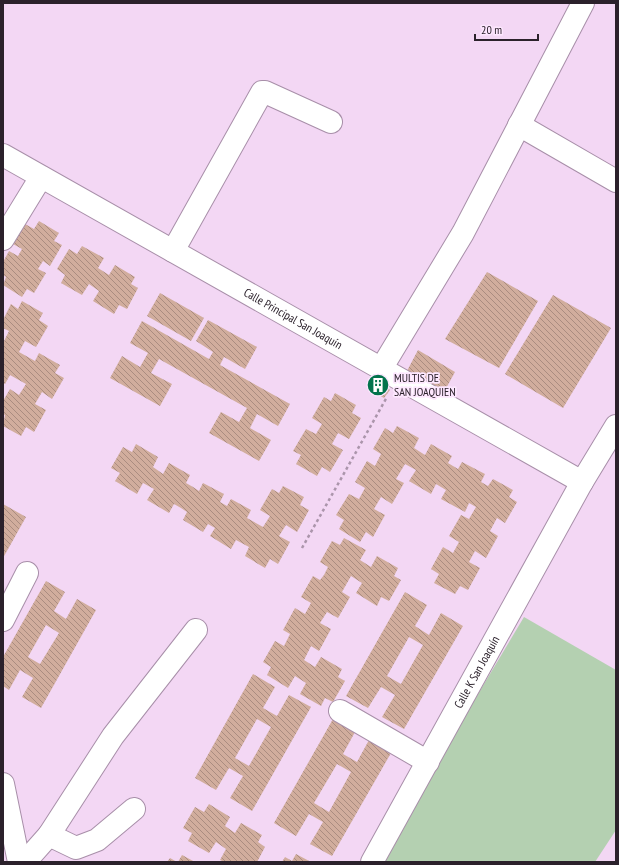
<svg xmlns="http://www.w3.org/2000/svg" width="619" height="865" font-family="'PT Sans Narrow',sans-serif">
	<style>
		.grass { fill: #b4d0b1 }
		.building { fill: url(#building-back-hatch); fill-rule: evenodd }
		.lines { fill: none; stroke-linecap: round; stroke-linejoin: round }
		.minor-casing { stroke: #a88fa9; stroke-width: 24 }
		.path { stroke: #ab95ab; stroke-width: 2.5; stroke-dasharray: 3 3; stroke-linecap: butt }
		.minor { stroke: #fff; stroke-width: 22 }
		.labels { text-anchor: middle; stroke-width: 3.5; stroke-linejoin: round; paint-order: stroke }
		.street-label { font-size: 12px; fill: #2b212b; stroke: #fde7fe }
		.poi-label { font-size: 12px; fill: #2b212b; stroke: #fde7fe; text-anchor: start }
	</style>
	<defs>
		<pattern id="building-back-hatch" width="6" height="6" patternUnits="userSpaceOnUse"><rect width="6" height="6" fill="#d1ad9d"/><path d="M-1 5l2 2M0 0l6 6M5-1l2 2" fill="none" stroke="#aa8c80"/></pattern>
	</defs>
	<rect width="100%" height="100%" fill="#f3d7f4"/>
	<polygon class="grass" points="524,617 616,670 616,830 595,862 378,861"/>
	<g class="building">
		<polygon points="39,221 59,233 54,241 62,245 50,266 43,261 38,269 46,273 34,293 27,289 22,297 3,285 6,277 3,275 3,262 9,251 18,256 22,249 13,244 25,224 34,229"/>
		<polygon points="82,246 104,258 98,268 109,275 115,265 135,277 131,284 138,288 127,309 119,305 114,314 93,301 99,291 89,284 82,295 61,283 65,275 57,269 69,249 77,254"/>
		<polygon points="487,272 538,301 499,368 445,339"/>
		<polygon points="160,293 204,318 191,341 147,316"/>
		<polygon points="553,295 611,328 563,408 505,374"/>
		<polygon points="22,301 43,313 39,320 48,326 36,347 25,341 19,352 35,361 39,353 60,365 55,373 64,378 52,399 42,392 35,404 46,410 34,432 26,427 21,436 3,426 5,415 3,414 3,401 10,389 19,395 26,384 10,375 5,384 3,383 3,343 9,331 3,328 3,320 11,304 18,309"/>
		<polygon points="208,320 257,347 245,369 224,357 220,365 290,404 278,426 257,414 250,428 271,440 259,461 209,433 221,412 239,422 247,408 229,398 159,359 151,373 172,384 160,406 110,378 122,356 140,367 148,353 130,343 142,321 209,359 213,352 196,341"/>
		<polygon points="418,350 455,372 444,392 407,371"/>
		<polygon points="376,381 390,390 384,398 370,390"/>
		<polygon points="335,393 356,405 352,413 361,418 349,439 338,433 332,444 343,450 330,472 322,467 317,476 296,464 301,455 293,451 306,429 316,434 322,424 312,418 324,397 331,401"/>
		<polygon points="397,426 419,438 414,448 425,455 431,444 452,456 448,463 458,469 462,462 485,474 481,482 488,486 493,479 513,490 509,497 517,502 505,523 497,518 490,531 498,536 486,558 475,551 469,562 480,568 468,590 460,586 455,594 434,583 439,574 431,569 443,547 453,553 459,542 449,536 461,515 469,519 476,507 469,503 465,512 441,499 446,490 436,484 431,494 409,481 416,470 405,464 396,479 404,483 392,504 381,497 374,509 385,515 373,537 366,532 360,542 339,529 344,520 336,515 349,494 359,499 365,488 355,482 367,461 375,466 381,454 373,449 385,428 393,433"/>
		<polygon points="136,444 158,457 153,467 163,474 169,463 190,475 186,483 193,487 199,491 203,483 224,494 220,502 227,506 231,499 251,510 247,518 263,527 270,516 260,510 272,489 279,493 283,486 304,497 300,505 309,510 297,532 286,525 279,536 290,542 278,564 270,559 265,568 245,556 249,547 236,540 231,549 210,536 215,528 208,524 203,532 183,520 187,512 181,508 174,504 169,513 147,500 154,489 143,483 137,494 115,481 120,473 111,468 123,447 132,452"/>
		<polygon points="3,504 26,517 3,558"/>
		<polygon points="344,538 366,550 360,560 371,567 377,556 398,568 394,576 401,580 389,601 381,597 377,606 356,593 362,583 351,576 342,592 350,597 338,618 327,612 320,623 331,629 319,651 311,646 304,660 315,667 321,657 342,669 338,677 345,681 333,702 325,698 321,706 300,694 306,683 295,676 288,688 267,675 271,667 263,662 275,641 284,646 290,634 283,630 295,608 305,614 311,603 301,597 313,576 320,580 324,575 328,567 320,562 332,541 340,545"/>
		<path d="M46 581 65 592 54 611 66 619 77 599 96 610 41 708 22 697 33 678 20 670 9 690 3 686V657ZM46 625 59 633 40 664 28 657Z"/>
		<path d="M405 592 427 605 415 626 429 635 441 613 463 626 404 729 382 717 395 695 381 687 368 708 346 696ZM409 637 423 645 401 684 387 676Z"/>
		<path d="M253 674 275 687 263 708 277 716 289 695 311 707 252 811 230 798 243 776 229 768 216 790 195 778ZM257 719 271 727 249 766 235 758Z"/>
		<path d="M333 719 355 732 343 754 357 762 369 740 391 753 332 856 310 844 323 822 309 814 296 836 274 823ZM337 764 351 772 329 812 314 803Z"/>
		<polygon points="209,804 230,817 225,826 235,833 241,823 262,835 258,842 265,847 257,862 224,862 220,860 226,849 216,842 209,853 188,841 192,833 183,828 195,807 204,812"/>
		<polygon points="296,854 311,862 282,862 285,857 292,861"/>
		<polygon points="182,855 195,862 178,862"/>
		<polygon points="170,858 177,862 167,862"/>
	</g>
	<g class="lines">
		<g class="minor-casing">
			<g id="minor">
				<polyline points="519,125 616,181"/>
				<path id="s1" d="M3 155 582 482"/>
				<polyline points="3,239 41,177"/>
				<polyline points="173,251 262,92 265,92 331,122"/>
				<polyline points="381,369 463,233 583,3"/>
				<polyline points="3,620 27,573"/>
				<polyline points="340,711 428,762"/>
				<polyline points="3,784 19,862"/>
				<polyline points="49,835 76,848 97,840 134,809"/>
				<polyline points="25,862 49,835 113,736 196,630"/>
				<path id="s2" d="M372 862 582 482 616 426"/>
			</g>
		</g>
		<polyline class="path" points="302,548 387,397"/>
		<use href="#minor" class="minor"/>
	</g>
	<defs>
		<g id="building-disc" transform="scale(1.15)"><circle r="9.5" fill="#02734c" stroke="#fde7fe"/><path d="M-4-6H4V6H1V3H-1V6H-4ZM-2.5-4.3h1.7v1.8h-1.7ZM.8-4.3h1.7v1.8H.8ZM-2.5-1h1.7V.8h-1.7ZM.8-1h1.7V.8H.8Z" fill="#fff"/></g>
	</defs>
	<g fill-rule="evenodd">
		<use href="#building-disc" x="378" y="385"/>
	</g>
	<g class="labels">
		<g class="street-label">
			<text dy="4" stroke="none"><textPath href="#s1" startOffset="333">Calle Principal San Joaquín</textPath></text>
			<text dy="4" stroke="none"><textPath href="#s2" startOffset="217">Calle K San Joaquín</textPath></text>
		</g>
		<g class="poi-label">
			<text x="394" y="382">MULTIS DE<tspan x="394" dy="14">SAN JOAQUIEN</tspan></text>
		</g>
	</g>
	<rect width="619" height="865" fill="none" stroke="#2b212b" stroke-width="8"/>
	<path d="M475 34v6h63v-6" fill="none" stroke="#2b212b" stroke-width="2"/>
	<text x="481" y="34" font-size="12" fill="#2b212b" stroke="#fde7fe" stroke-width="3" paint-order="stroke">20 m</text>
</svg>
